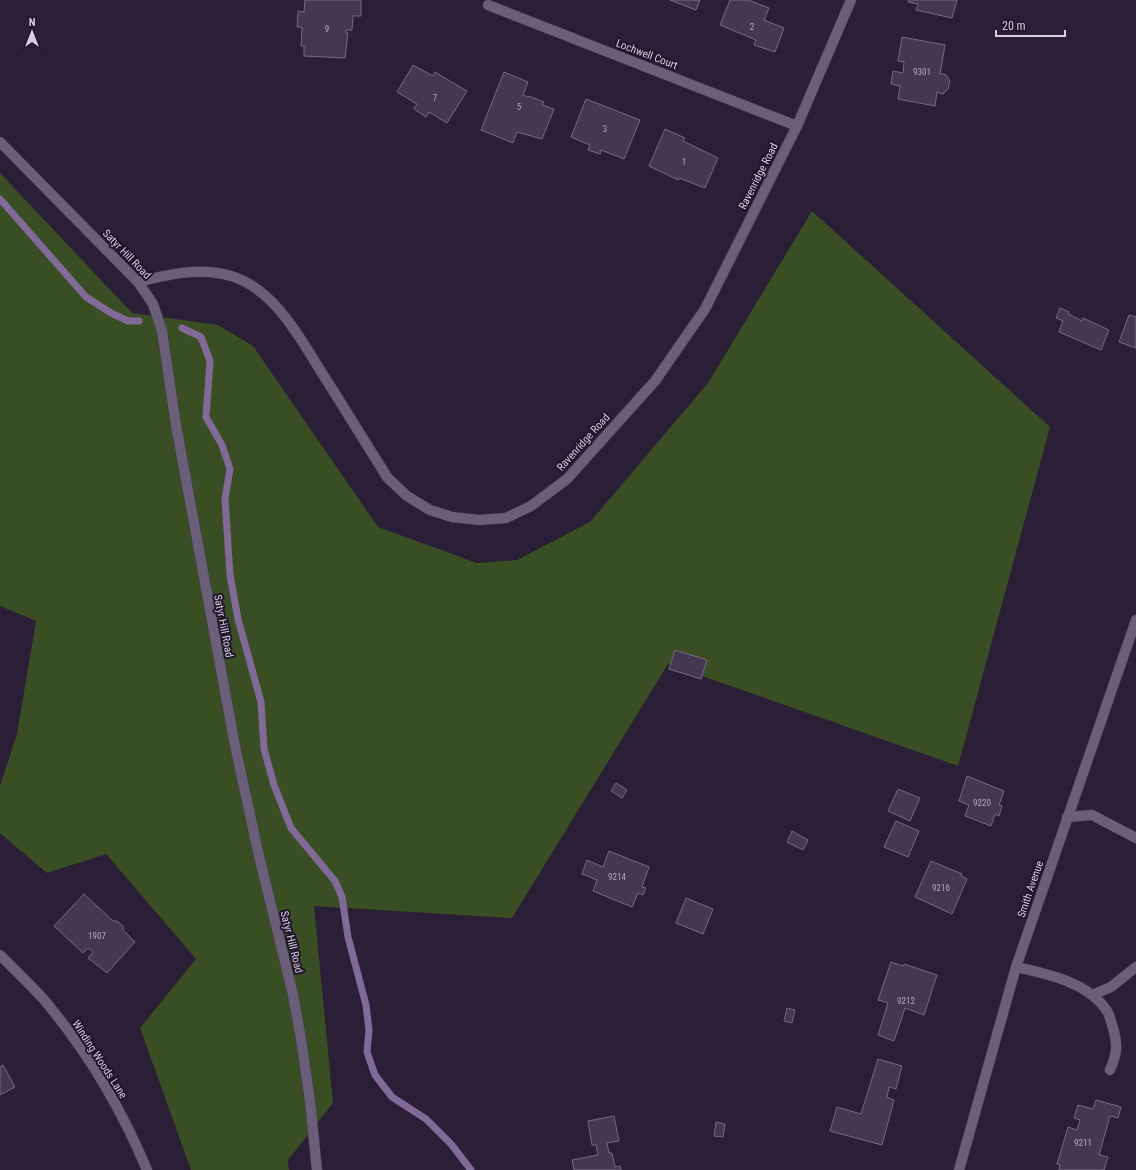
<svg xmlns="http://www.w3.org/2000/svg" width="1136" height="1170" font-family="'Roboto Condensed',sans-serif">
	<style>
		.green { fill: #3a4e23 }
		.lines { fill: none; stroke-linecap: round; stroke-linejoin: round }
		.stream { stroke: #816a99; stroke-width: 7 }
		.building { fill: #443851; stroke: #766985 }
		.lane-casing { stroke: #463c4f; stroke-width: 11 }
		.street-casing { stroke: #463c4f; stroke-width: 11 }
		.secondary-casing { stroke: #463c4f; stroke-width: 11 }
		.lane { stroke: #6a5e79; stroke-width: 10 }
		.street { stroke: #6a5e79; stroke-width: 10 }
		.secondary { stroke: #6a5e79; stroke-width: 10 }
		.labels { text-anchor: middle; stroke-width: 4; stroke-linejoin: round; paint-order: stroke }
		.number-label { font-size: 9px; fill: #b2a9bb }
		.street-label { font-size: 11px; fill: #d6cfde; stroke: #20152c }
	</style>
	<rect width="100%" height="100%" fill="#2a1f36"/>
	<polygon class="green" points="0,173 132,313 218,325 253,346 378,527 477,563 517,560 590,522 708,383 812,211 1050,427 958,766 668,664 512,918 314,906 333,1103 288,1160 289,1170 191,1170 140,1028 196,959 106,854 47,873 0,833 0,786 17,734 36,621 0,606"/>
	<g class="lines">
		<g class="stream">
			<polyline points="0,199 86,297 111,313 128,321 139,321"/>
			<polyline points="182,328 201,337 210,361 206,417 222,445 230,469 225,499 230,575 238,619 261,702 264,749 274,785 291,828 335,881 342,897 348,937 366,1005 369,1030 367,1052 375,1075 392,1097 426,1119 451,1144 471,1170"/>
		</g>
	</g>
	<g class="building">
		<polygon points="305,0 361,0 361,16 353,16 352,30 346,30 346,33 348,33 345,58 304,56 304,46 301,46 302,27 297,27 298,11 304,12"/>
		<polygon points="670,0 700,0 696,10"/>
		<polygon points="730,0 748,0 769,8 764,20 784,28 775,52 754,45 756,40 720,25"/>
		<polygon points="909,0 957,0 952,18 916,10 918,4 908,2"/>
		<polygon points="902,37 945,45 940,74 945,74 950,81 948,89 943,94 937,92 935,106 898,99 900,86 891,84 893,71 903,73 904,62 898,61"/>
		<polygon points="413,65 433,76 435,72 467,91 447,123 429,112 426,117 414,109 417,104 397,92"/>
		<polygon points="504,72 528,82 523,95 528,97 529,96 544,102 542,105 554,109 542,139 517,132 513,143 481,130"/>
		<polygon points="586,99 640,120 624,159 601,150 600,154 588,150 590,145 571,137"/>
		<polygon points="665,129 685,138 683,141 718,158 705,188 679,178 678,180 649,166"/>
		<polygon points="1060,308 1069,312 1068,314 1082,321 1083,318 1109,330 1101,350 1059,332 1063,321 1056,318"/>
		<polygon points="1129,315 1136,317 1136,348 1119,342"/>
		<polygon points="675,650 707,660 701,679 669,669"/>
		<polygon points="967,776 1004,791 999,805 1002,806 999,816 995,814 991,826 965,816 969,805 959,801"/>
		<polygon points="616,783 627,790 622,798 611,791"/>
		<polygon points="898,789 920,798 910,821 888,811"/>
		<polygon points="896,821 919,831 908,857 884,847"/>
		<polygon points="792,831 808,840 803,850 787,842"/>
		<polygon points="609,851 649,867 642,887 646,888 643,895 638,893 632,907 593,891 597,880 582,874 587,860 603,867"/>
		<polygon points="931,861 962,874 961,876 967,879 952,914 915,897"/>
		<polygon points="84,894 113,921 117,921 123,926 123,930 135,942 107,973 88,958 93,952 88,948 83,953 54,926"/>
		<polygon points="686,898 713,909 703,934 676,923"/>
		<polygon points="891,962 903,966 904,964 937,975 924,1015 905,1008 894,1041 878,1035 888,1003 878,1000"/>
		<polygon points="787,1008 795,1010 792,1023 784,1021"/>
		<polygon points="878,1059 902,1066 896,1089 889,1087 887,1097 894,1100 882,1145 830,1131 837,1107 861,1114"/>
		<polygon points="3,1065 15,1087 0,1095 0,1067"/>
		<polygon points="1096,1100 1121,1107 1118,1118 1110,1116 1099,1155 1108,1157 1104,1170 1059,1170 1060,1165 1057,1164 1068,1127 1077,1130 1080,1120 1074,1118 1078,1105 1093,1109"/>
		<polygon points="614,1116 619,1141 607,1143 609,1153 612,1153 615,1167 620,1166 621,1170 574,1170 572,1160 598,1155 596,1145 592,1145 588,1121"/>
		<polygon points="716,1122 725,1124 723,1137 714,1136"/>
	</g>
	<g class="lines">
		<g class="lane-casing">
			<g id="lane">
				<polyline points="1067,817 1092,815 1136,838"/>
				<path d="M1016 967C1047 974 1088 982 1107 1011 1110 1015 1111 1023 1113 1028 1118 1045 1117 1054 1110 1070"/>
				<polyline points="1092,995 1111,987 1136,967"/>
			</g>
		</g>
		<g class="street-casing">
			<g id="street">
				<polyline points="488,5 797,126"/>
				<path d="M138 282C169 274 200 267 231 276 278 290 304 346 329 384 348 415 368 446 387 477L407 496 430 510 452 517 479 520 506 518 531 506 567 479 655 381 705 309 797 126 851 0"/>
				<path d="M0 955C15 970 31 985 45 1001 88 1052 121 1108 147 1170"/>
				<polyline points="959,1170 1016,967 1136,620"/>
			</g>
		</g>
		<g class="secondary-casing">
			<polyline id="secondary" points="0,142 138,282 153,304 162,331 176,425 235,746 259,856 293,995 301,1039 310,1101 317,1170"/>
		</g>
		<use href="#lane" class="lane"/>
		<use href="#street" class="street"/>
		<use href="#secondary" class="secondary"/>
	</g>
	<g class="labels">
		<g class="number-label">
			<text x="752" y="30">2</text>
			<text x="327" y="32">9</text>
			<text x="922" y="75">9301</text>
			<text x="435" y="101">7</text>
			<text x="519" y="110">5</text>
			<text x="605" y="132">3</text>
			<text x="684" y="165">1</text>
			<text x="982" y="806">9220</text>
			<text x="617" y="880">9214</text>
			<text x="941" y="891">9216</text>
			<text x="97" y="939">1907</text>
			<text x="906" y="1004">9212</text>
			<text x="1083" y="1146">9211</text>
		</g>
		<g class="street-label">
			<text transform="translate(647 54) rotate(21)" y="4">Lochwell Court</text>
			<text transform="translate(758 176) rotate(-63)" y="4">Ravenridge Road</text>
			<text transform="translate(127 254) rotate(46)" y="4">Satyr Hill Road</text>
			<text transform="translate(583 442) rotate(-48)" y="4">Ravenridge Road</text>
			<text transform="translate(224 626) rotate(79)" y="4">Satyr Hill Road</text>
			<text transform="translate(1030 889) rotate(-71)" y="4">Smith Avenue</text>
			<text transform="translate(292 942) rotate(76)" y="4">Satyr Hill Road</text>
			<text transform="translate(100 1059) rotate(57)" y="4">Winding Woods Lane</text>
		</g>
	</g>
	<g transform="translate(32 32)" stroke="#20152c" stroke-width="3" paint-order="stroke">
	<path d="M0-3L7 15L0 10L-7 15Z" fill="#d6cfde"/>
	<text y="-6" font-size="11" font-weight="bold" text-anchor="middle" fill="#d6cfde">N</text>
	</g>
	<path d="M996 30v6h69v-6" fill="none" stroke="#d6cfde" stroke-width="2"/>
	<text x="1002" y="30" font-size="12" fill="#d6cfde" stroke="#20152c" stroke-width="3" paint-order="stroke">20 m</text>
</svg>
